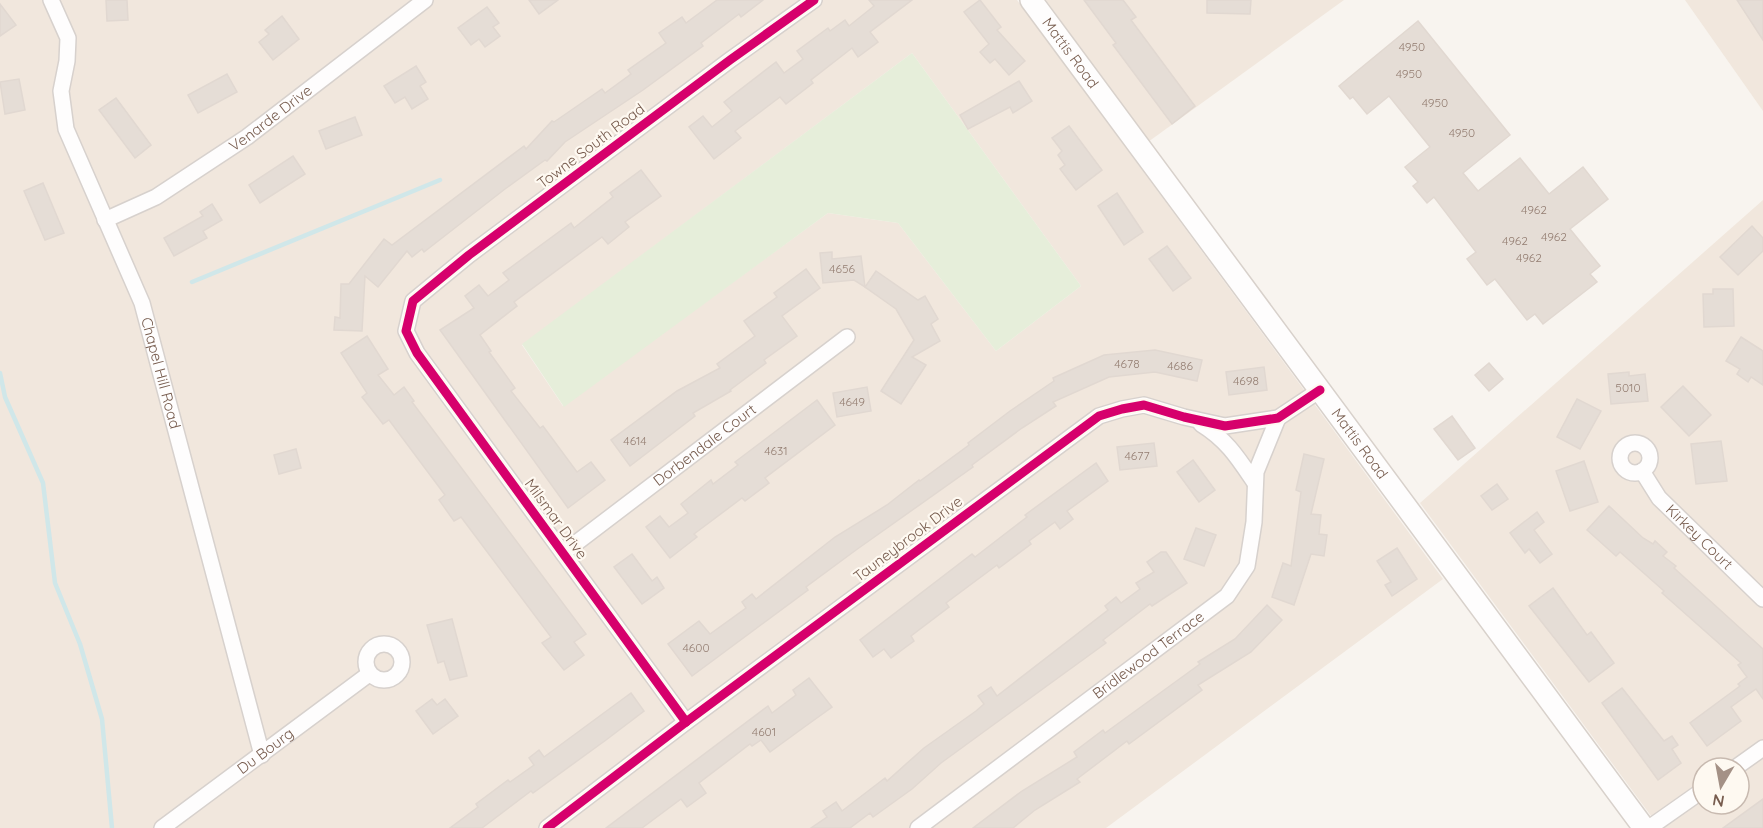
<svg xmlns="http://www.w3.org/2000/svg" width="1763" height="828" font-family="Quicksand,sans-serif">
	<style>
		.residential { fill: #f1e7dd; fill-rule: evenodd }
		.green { fill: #e6eeda }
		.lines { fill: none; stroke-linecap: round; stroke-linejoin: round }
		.stream { stroke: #d0e7e9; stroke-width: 4.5 }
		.building { fill: #e5ddd6; stroke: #e1d8d1; stroke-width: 1.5 }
		.minor-casing { stroke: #d7d1cd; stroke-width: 18 }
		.secondary-casing { stroke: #d8d1cb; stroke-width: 24 }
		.minor { stroke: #fefdfd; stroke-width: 15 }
		.secondary { stroke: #fefdfd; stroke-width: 21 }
		.cycleway-casing { stroke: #fef9f1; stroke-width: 13 }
		.cycleway { stroke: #d6006c; stroke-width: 9 }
		.labels { text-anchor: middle; stroke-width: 4.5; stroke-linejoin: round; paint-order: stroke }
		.number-label { font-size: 12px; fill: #947e72 }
		.street-label { font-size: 15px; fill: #775c4e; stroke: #fef9f1 }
	</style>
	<rect width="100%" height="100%" fill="#f8f4ef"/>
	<g class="residential">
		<path d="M0 0H1017L1443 579 1106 828H0ZM912 53 1081 286 996 351 898 223 828 213 563 406 522 345Z"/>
		<polygon points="1046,0 1344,0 1148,142"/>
		<polygon points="1685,0 1763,0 1763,111"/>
		<path d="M1763 200V828H1660L1420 503ZM1703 768H1739V804H1703Z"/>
	</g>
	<polygon class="green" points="912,53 1081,286 996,351 898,223 828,213 564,407 522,344"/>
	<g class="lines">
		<g class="stream">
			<polyline points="192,282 440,180"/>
			<polyline points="0,373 5,397 43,483 55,583 80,644 102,719 112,828"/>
		</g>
	</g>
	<g class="building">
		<polygon points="106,0 127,0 128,20 107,21"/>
		<polygon points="529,0 558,0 539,14"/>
		<polygon points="717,0 763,0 741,17 739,14 701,43 703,46 643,90 565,142 547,161 545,160 505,189 424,252 422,249 412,257 407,251 378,287 365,276 362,331 334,330 335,317 340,318 341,284 349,284 384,239 392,245 524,146 526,149 552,121 554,122 602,89 605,93 631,74 628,70 666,43 659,33 682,17 686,23"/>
		<polygon points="869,0 912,0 870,32 878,42 858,57 852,48 811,80 813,83 786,104 780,97 735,131 741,138 714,159 689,127 703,116 712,127 732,111 724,102 776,62 784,73 803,59 797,51 828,28 830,31 845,20 849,26 874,6"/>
		<polygon points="980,0 1001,27 997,30 1025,61 1009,75 995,59 990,63 980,52 989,44 964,12"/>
		<polygon points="1084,0 1123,0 1136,17 1131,20 1195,106 1172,124 1113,45 1116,43"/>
		<polygon points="1207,0 1251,0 1250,14 1207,13"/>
		<polygon points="1737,0 1763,0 1763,40"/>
		<polygon points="0,4 16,25 0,36"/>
		<polygon points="487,7 499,23 493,27 500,36 485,47 479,39 471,45 458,28"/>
		<polygon points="282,16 299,39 273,60 259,42 269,34 265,30"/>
		<polygon points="1418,21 1510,135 1463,173 1478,191 1520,158 1549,194 1583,167 1608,199 1570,229 1600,266 1590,274 1597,282 1543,324 1535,314 1527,320 1495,279 1487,285 1467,259 1476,252 1434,197 1427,203 1413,186 1418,182 1405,167 1430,147 1389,96 1367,114 1353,97 1350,99 1339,86"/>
		<polygon points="416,66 426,82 420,86 428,99 412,109 405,97 395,103 384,86"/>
		<polygon points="227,74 237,92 198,113 188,95"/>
		<polygon points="19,79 25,110 5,114 0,82"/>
		<polygon points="1019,81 1032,101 1013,113 1010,107 968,129 960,115"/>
		<polygon points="116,98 151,145 135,158 99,110"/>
		<polygon points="355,117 362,135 326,149 319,131"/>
		<polygon points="1069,126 1102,170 1076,190 1060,169 1065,165 1058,155 1062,151 1052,138"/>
		<polygon points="293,156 305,174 260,203 249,185"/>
		<polygon points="641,170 661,196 625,222 629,227 608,244 602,237 514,302 517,306 480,335 491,351 489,352 515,388 511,391 540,428 543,426 577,472 591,462 605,480 568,508 440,330 474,308 465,296 479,285 488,296 509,280 503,273 571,223 574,228 613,197 610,193"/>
		<polygon points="43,183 64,233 45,240 24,191"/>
		<polygon points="1117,193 1143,232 1124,245 1098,206"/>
		<polygon points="212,204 222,220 203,231 207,238 174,256 164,238 203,216 200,212"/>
		<polygon points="1752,226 1763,238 1763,251 1738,275 1720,257"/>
		<polygon points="1167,246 1191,278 1173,291 1149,259"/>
		<polygon points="832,252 832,259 861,256 865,287 854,280 823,283 820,253"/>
		<polygon points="806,269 820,288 782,316 797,336 764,360 766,363 730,390 731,391 693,413 695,416 630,466 611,440 677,391 720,368 717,364 755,336 744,321 777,297 774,293"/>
		<polygon points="876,271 918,300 925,296 938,319 931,324 940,341 912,357 926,365 901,404 881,391 914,340 896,309 865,287"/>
		<polygon points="1713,289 1733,289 1734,326 1704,327 1703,294 1713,294"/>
		<polygon points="367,336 388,369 378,375 394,395 404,387 414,401 412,402 586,634 574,642 584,655 564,670 542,643 551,637 461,517 454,521 439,500 445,495 389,420 383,424 362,397 367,393 341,353"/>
		<polygon points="1741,337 1763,351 1763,385 1751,377 1748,382 1737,374 1740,369 1726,361"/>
		<polygon points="1155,350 1202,360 1197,381 1155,372 1109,377 1053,402 1056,406 1022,428 972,465 973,467 856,550 806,587 808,590 692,676 668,644 699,621 710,634 746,608 742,602 752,594 756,599 835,537 887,505 919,480 920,481 969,445 968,443 1010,411 1054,381 1053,378 1104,355"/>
		<polygon points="1489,363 1503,379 1489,391 1475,375"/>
		<polygon points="1264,367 1267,390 1229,395 1226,372"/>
		<polygon points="1629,372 1629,376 1645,374 1648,401 1611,404 1608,374"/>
		<polygon points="1683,386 1711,415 1689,436 1661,407"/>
		<polygon points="867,387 871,411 837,417 833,393"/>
		<polygon points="1577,399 1601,411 1580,449 1557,437"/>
		<polygon points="817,400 835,425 765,478 769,483 745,501 742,498 694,534 697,537 670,558 646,527 660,516 669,527 688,513 681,504 711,480 713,484 738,465 735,462"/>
		<polygon points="1452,416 1475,448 1458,460 1434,429"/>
		<polygon points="1721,441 1727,481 1696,484 1691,444"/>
		<polygon points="1154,443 1157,466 1120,470 1117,447"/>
		<polygon points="296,449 301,468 279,474 274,455"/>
		<polygon points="1304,454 1324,459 1311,514 1321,515 1319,534 1327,535 1324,556 1311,554 1294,605 1272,597 1283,563 1291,566 1301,492 1296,490"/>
		<polygon points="1193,460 1215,490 1199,502 1177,472"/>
		<polygon points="1584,461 1598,502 1570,511 1556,471"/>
		<polygon points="1096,463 1108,481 1067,511 1073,519 1060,529 1055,522 1029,541 1031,544 999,568 997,565 946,603 949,607 911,636 914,641 891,658 884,649 873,657 860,640 972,554 975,557 1027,517 1025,515"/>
		<polygon points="1497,484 1508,499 1492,510 1481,496"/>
		<polygon points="1609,506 1643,538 1653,544 1655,541 1667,552 1663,556 1676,566 1674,568 1763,649 1763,699 1756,689 1731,707 1741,721 1707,746 1690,723 1740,686 1738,684 1747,677 1738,665 1741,663 1662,593 1664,591 1620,552 1616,556 1587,530"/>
		<polygon points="1537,512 1544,522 1534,530 1552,554 1540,563 1529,549 1525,553 1510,533"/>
		<polygon points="1196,528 1216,535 1204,566 1184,559"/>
		<polygon points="1397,548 1417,579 1392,596 1385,585 1391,582 1377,561"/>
		<polygon points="1161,552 1166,552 1187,583 1152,606 1150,604 1103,640 1106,643 989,728 941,763 912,789 873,817 870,813 850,828 811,828 827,817 823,811 836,802 842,811 885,778 887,781 924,748 976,711 984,704 978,696 991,687 997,696 1108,610 1105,606 1116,597 1121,603 1140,589 1136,583 1154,572 1147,562"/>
		<polygon points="632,554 652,581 657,577 664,588 642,604 614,567"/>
		<polygon points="1553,588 1587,635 1591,632 1614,663 1589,682 1529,606"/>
		<polygon points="1267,605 1282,620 1251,652 1198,685 1202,690 1129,744 1127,741 1077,779 1080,782 1035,810 1013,828 973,828 1022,791 1077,757 1074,752 1103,730 1105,733 1200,664 1198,662 1235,639"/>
		<polygon points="452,619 467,676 450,680 444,661 438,663 427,625"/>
		<polygon points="809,678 832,707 803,728 770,752 761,740 752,746 750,744 699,783 706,793 687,807 681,799 642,828 606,828 768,706 772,713 796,695 793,690"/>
		<polygon points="1622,688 1664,741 1672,736 1678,745 1672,749 1681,763 1658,780 1602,703"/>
		<polygon points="631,693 644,711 606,740 533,793 531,791 482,828 450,828 478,807 476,804 508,780 510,782 534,765 529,758 539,750 544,757"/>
		<polygon points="432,699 437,705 445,699 458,716 433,734 416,711"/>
		<polygon points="1763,799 1763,828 1723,828"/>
	</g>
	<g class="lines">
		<g class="minor-casing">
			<g id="minor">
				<path id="s1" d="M51 0 68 38 67 61 61 91 66 129 142 303 262 755"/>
				<path id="s2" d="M105 220 156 197 247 137 425 0"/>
				<path d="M1201 424C1227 440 1238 458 1255 483"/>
				<circle cx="1635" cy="458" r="15"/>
				<path id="s3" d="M1642 471 1659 498 1763 599"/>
				<path id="s4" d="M563 553 847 337"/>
				<circle cx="384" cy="662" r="18"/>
				<polyline points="686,722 417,353 406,331 413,301 469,255 730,60 814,0"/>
				<polyline points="1735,768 1763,748"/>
				<path id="s5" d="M162 828 369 674"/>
				<polyline points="547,828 686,722 1099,416 1122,409 1144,405 1184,417 1225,426 1278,418 1320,390"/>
				<path id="s6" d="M918 828 1227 596 1247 566 1254 522 1256 472 1278 418"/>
				<polyline points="1649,828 1703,790"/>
			</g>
		</g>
		<g class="secondary-casing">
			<g id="secondary">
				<path id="s7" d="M1031 0 1644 828"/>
			</g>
		</g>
		<use href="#minor" class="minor"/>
		<use href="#secondary" class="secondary"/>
		<g class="cycleway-casing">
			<g id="cycleway">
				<polyline points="686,722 417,353 406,331 413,301 469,255 730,60 814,0"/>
				<polyline points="547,828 686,722 1099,416 1122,409 1144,405 1184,417 1225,426 1278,418 1320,390"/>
			</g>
		</g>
		<use href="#cycleway" class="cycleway"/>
	</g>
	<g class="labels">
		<g class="number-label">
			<text x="1412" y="51">4950</text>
			<text x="1409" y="78">4950</text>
			<text x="1435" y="107">4950</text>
			<text x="1462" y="137">4950</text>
			<text x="1534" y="214">4962</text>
			<text x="1554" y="241">4962</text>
			<text x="1515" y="245">4962</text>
			<text x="1529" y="262">4962</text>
			<text x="842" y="273">4656</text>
			<text x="1127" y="368">4678</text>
			<text x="1180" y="370">4686</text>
			<text x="1246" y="385">4698</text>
			<text x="1628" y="392">5010</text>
			<text x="852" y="406">4649</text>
			<text x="635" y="445">4614</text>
			<text x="776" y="455">4631</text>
			<text x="1137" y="460">4677</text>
			<text x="696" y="652">4600</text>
			<text x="764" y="736">4601</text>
		</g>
		<g class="street-label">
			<text dy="5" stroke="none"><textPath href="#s7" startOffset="66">Mattis Road</textPath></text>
			<text dy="5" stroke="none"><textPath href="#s2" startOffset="195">Venarde Drive</textPath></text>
			<text transform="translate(591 146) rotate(-37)" y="5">Towne South Road</text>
			<text dy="5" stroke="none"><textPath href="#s1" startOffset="396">Chapel Hill Road</textPath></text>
			<text dy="5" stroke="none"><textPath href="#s7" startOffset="552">Mattis Road</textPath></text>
			<text dy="5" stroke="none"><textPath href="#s4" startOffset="178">Dorbendale Court</textPath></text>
			<text transform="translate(556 519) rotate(54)" y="5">Milsmar Drive</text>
			<text dy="5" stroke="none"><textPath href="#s3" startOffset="88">Kirkey Court</textPath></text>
			<text transform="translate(908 539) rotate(-37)" y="5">Tauneybrook Drive</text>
			<text dy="5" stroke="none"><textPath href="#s6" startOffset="288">Bridlewood Terrace</textPath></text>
			<text dy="5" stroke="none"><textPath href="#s5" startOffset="129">Du Bourg</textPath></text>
		</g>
	</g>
	<g transform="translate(1721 786) rotate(190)"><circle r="28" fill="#fef9f1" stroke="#c8bab0" stroke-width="1.5"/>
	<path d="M0-4.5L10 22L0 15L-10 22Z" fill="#a49186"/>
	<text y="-9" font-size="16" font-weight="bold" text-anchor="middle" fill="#775c4e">N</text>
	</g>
</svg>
